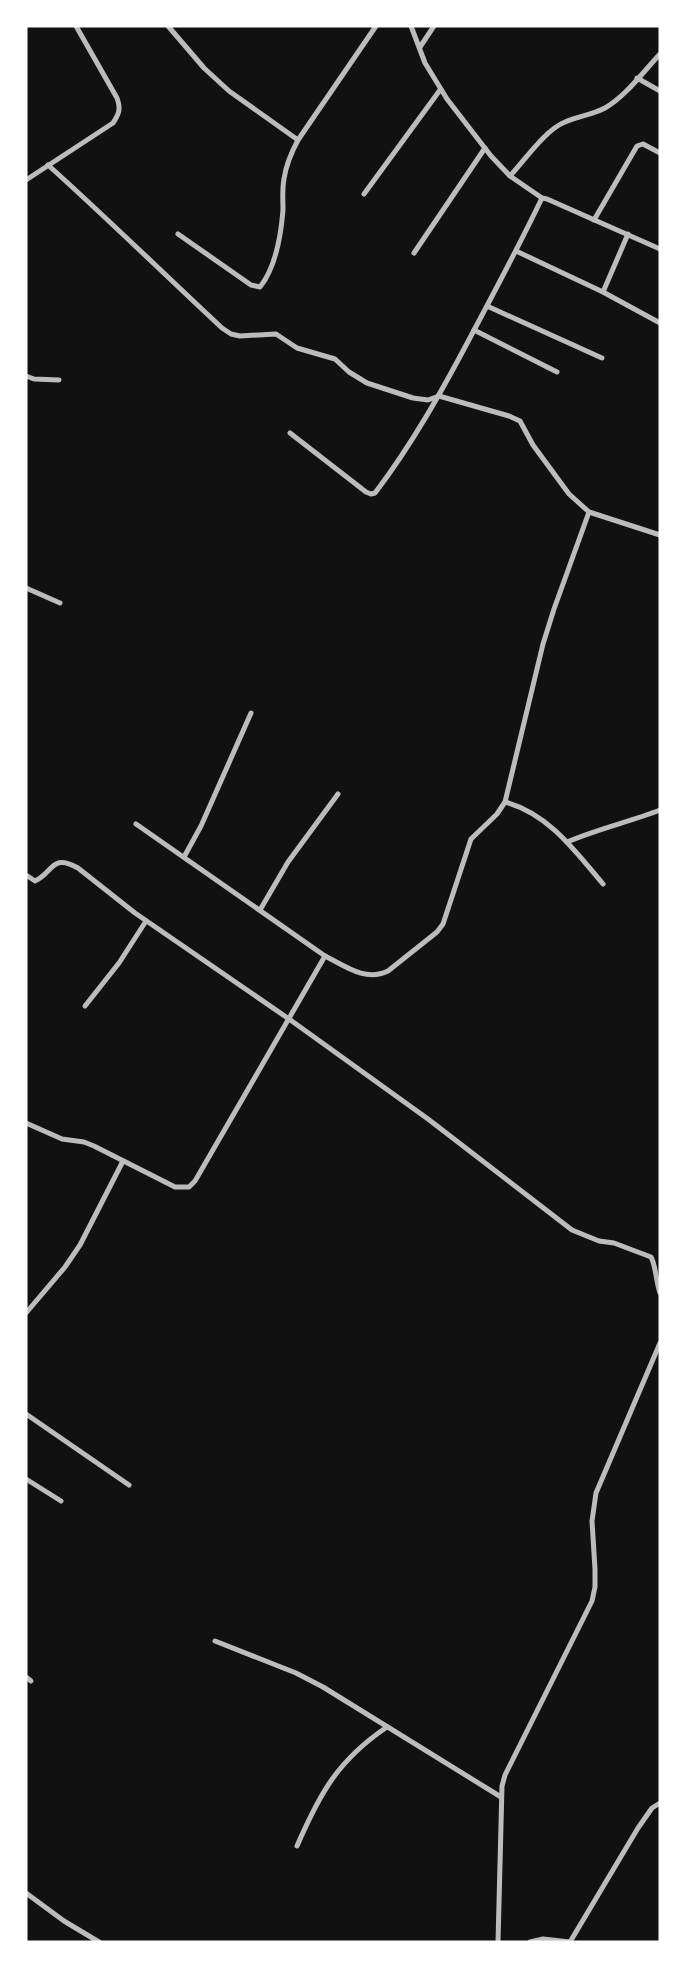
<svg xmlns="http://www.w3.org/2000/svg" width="686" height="1968" font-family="'Asap Condensed',sans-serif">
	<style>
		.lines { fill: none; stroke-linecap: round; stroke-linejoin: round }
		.minor { stroke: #bcbcbc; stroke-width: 5 }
	</style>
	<rect width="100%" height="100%" fill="#111"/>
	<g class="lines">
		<g class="minor">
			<polyline points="168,26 204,68 229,91 298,140"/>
			<polyline points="411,26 425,63 447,99 491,156 510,176 542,198 547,199 660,249"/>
			<polyline points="420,47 434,26"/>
			<polyline points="637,78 660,91"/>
			<path d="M48 165C107 218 164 274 222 328L231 334 240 336 276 334 297 348 335 359 349 372 367 383 413 398 428 400 439 396 509 416 520 421 533 445 569 494 589 512 660 535"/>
			<path d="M510 176C525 160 545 130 565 122 578 116 592 115 605 108 626 96 643 72 660 54"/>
			<path d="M26 180 113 123C119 114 121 109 117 98L76 26"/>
			<polyline points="364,194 440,90"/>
			<polyline points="594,220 637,146 643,144 660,153"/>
			<path d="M178 234 251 285 260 287C276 267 281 235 283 210 283 200 282 189 284 179 286 165 291 153 298 140L376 26"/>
			<polyline points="516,251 603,292 660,323"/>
			<polyline points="414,253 485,148"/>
			<polyline points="603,292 628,234"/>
			<polyline points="487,306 602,358"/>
			<polyline points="474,330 557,372"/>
			<polyline points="26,376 34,379 59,380"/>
			<path d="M290 433 366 492 371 494 375 493C413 443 443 389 472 334 496 289 520 244 542 198"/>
			<polyline points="26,588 60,603"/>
			<path d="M505 802C549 814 575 851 603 884"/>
			<path d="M136 824 325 956C345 966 365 982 388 971L437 932 443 924 471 839 497 814 505 802 543 644 554 609 589 512"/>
			<path d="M567 842C597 829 629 822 660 810"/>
			<polyline points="184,857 201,826 251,713"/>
			<path d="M26 875 35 881C54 872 51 853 78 868L135 913 289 1019 428 1119 572 1230 599 1241 614 1243 651 1257C656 1266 656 1282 660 1293"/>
			<polyline points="260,910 288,862 338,794"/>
			<polyline points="85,1006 119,963 146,921"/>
			<polyline points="26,1123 62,1139 84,1142 94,1146 175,1187 189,1187 195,1181 325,956"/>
			<polyline points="26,1313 65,1267 80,1245 123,1161"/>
			<polyline points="26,1414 129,1485"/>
			<polyline points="26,1479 61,1501"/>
			<polyline points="215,1641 296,1673 323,1687 501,1797"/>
			<polyline points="26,1677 31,1681"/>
			<path d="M297 1846C320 1793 338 1760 387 1727"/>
			<polyline points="26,1893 64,1921 99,1942"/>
			<polyline points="498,1942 502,1786 505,1775 592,1601 595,1587 595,1569 592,1521 596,1493 660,1343"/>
			<polyline points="530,1942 543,1939 570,1942 638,1828 652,1808 660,1803"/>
		</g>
	</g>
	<rect width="686" height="1968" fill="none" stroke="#ffffff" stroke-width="55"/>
</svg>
